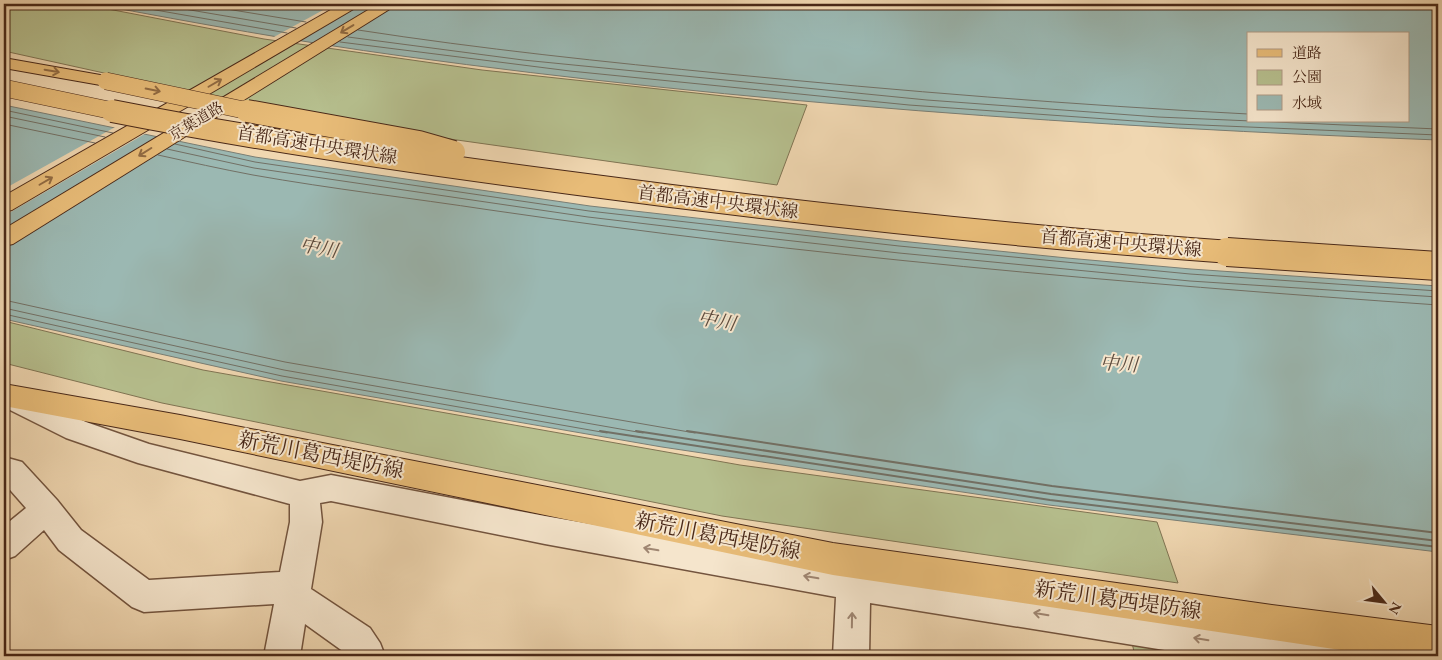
<svg xmlns="http://www.w3.org/2000/svg" width="1442" height="660" font-family="'EB Garamond','Noto Serif JP',serif">
	<style>
		.green { fill: #b6bf8e; stroke: #807453 }
		.water { fill: #9bb8b2; stroke: #7a7e74; fill-rule: evenodd }
		.pier { fill: #f0d7b1 }
		.lines { fill: none; stroke-linecap: round; stroke-linejoin: round }
		.shore-far1 { stroke: #727065; stroke-width: 1 }
		.shore { stroke: #727065; stroke-width: 2 }
		.minor-casing { stroke: #73543e; stroke-width: 3 }
		.major-casing { stroke: #492818; stroke-width: 2 }
		.highway-casing { stroke: #492818; stroke-width: 2 }
		.minor { fill: #f5e5cc; fill-rule: evenodd }
		.major { fill: #e8bc78; fill-rule: evenodd }
		.highway { fill: #e8bc78; fill-rule: evenodd }
		.highway-bridge-far2-casing { stroke: #492818; stroke-width: 18; stroke-linecap: butt }
		.highway-bridge-far1-casing { stroke: #492818; stroke-width: 24; stroke-linecap: butt }
		.highway-bridge-casing { stroke: #492818; stroke-width: 30; stroke-linecap: butt }
		.highway-bridge-far2 { stroke: #e8bc78; stroke-width: 17 }
		.highway-bridge-far1 { stroke: #e8bc78; stroke-width: 22 }
		.highway-bridge { stroke: #e8bc78; stroke-width: 28 }
		.oneway { stroke: #916b43 }
		.oneway2 { stroke: #9f8672 }
		.labels { text-anchor: middle; stroke-width: 4; stroke-linejoin: round; paint-order: stroke }
		.far-street-label { font-size: 15px; fill: #492818; stroke: #f5e5cc }
		.street-label { font-size: 18px; fill: #492818; stroke: #f5e5cc }
		.water-label { font-size: 19px; font-style: italic; fill: #5e4c3e; stroke: #f5e5cc }
		.near-street-label { font-size: 21px; fill: #492818; stroke: #f5e5cc }
	</style>
	<rect width="100%" height="100%" fill="#f0d7b1"/>
	<filter id="stains"><feTurbulence type="fractalNoise" baseFrequency=".004" numOctaves="4"/><feColorMatrix values="0 0 0 0 .2 0 0 0 0 .09 0 0 0 0 .02 0 0 0 .5 -.17"/></filter>
	<radialGradient id="worn" r=".72"><stop offset=".6" stop-color="#630" stop-opacity="0"/><stop offset="1" stop-color="#630" stop-opacity=".3"/></radialGradient>
	<g class="green">
		<polygon points="4,4 82,4 264,39 482,70 807,105 777,185 322,121 4,51"/>
		<polygon points="4,321 203,370 740,465 1157,522 1178,583 722,516 162,403 4,363"/>
		<polygon points="1130,634 1225,648 1227,656 1135,656"/>
	</g>
	<g class="water">
		<path d="M94 4H1438V140C1092 127 745 103 402 56 299 42 196 23 94 4ZM1248 34H1408V121H1248Z"/>
		<polygon points="4,105 255,157 590,206 900,241 1067,258 1191,269 1438,286 1438,552 1049,505 662,447 281,381 4,319"/>
	</g>
	<g class="pier">
		<polygon points="334,4 361,4 295,42 272,38"/>
		<polygon points="117,126 148,132 4,216 4,189"/>
	</g>
	<g class="lines">
		<g class="shore-far1">
			<polyline points="121,4 287,33"/>
			<polyline points="155,4 296,28"/>
			<polyline points="196,4 306,22"/>
			<path d="M358 30C481 49 605 62 728 74 901 91 1074 105 1248 114"/>
			<polyline points="348,37 523,60 927,100 1158,117 1438,129"/>
			<polyline points="340,42 570,71 909,105 1177,124 1438,135"/>
			<polyline points="4,110 113,133"/>
			<polyline points="4,116 105,137"/>
			<polyline points="4,124 95,143"/>
			<polyline points="175,144 255,162 589,211 899,246 1190,274 1438,291"/>
			<polyline points="167,149 254,168 588,217 740,235 899,253 1190,281 1438,297"/>
			<path d="M158 155C190 162 221 169 253 175 332 189 411 198 490 210 805 256 1121 283 1438 305"/>
			<polyline points="4,300 285,362 695,433"/>
			<polyline points="4,308 284,370 643,433"/>
			<polyline points="4,314 282,376 607,433"/>
		</g>
		<g class="shore">
			<polyline points="600,431 1050,500 1438,547"/>
			<polyline points="636,431 1051,494 1438,541"/>
			<polyline points="687,431 1052,486 1438,533"/>
		</g>
		<g class="minor-casing">
			<polygon id="minor" points="10,388 86,422 149,444 300,481 331,475 545,516 853,570 1272,633 1336,638 1349,643 1354,656 1202,656 870,603 869,656 833,656 836,597 545,544 331,501 320,503 322,522 311,589 370,628 380,643 385,656 347,656 344,652 305,624 300,656 264,656 274,604 144,612 132,607 59,550 44,530 15,556 4,560 4,526 26,508 4,483 4,457 22,462 57,500 81,530 149,580 280,572 290,522 290,504 138,463 66,438 4,407 4,390"/>
		</g>
		<g class="major-casing">
			<polygon id="major" points="4,384 180,415 833,543 1265,604 1438,626 1438,656 1381,656 833,575 180,439 4,406"/>
		</g>
		<g class="highway-casing">
			<g id="highway">
				<polygon points="341,4 360,4 357,7 12,210 4,212 4,196"/>
				<polygon points="378,4 396,4 393,7 13,244 4,246 4,229"/>
				<polygon points="4,58 106,76 112,77 115,81 112,85 106,86 4,68"/>
			</g>
		</g>
		<use href="#minor" class="minor"/>
		<use href="#major" class="major"/>
		<use href="#highway" class="highway"/>
		<g class="highway-bridge-far2-casing">
			<g id="highway-bridge-far2">
				<polyline points="106,81 253,112"/>
				<polyline points="4,88 118,112"/>
			</g>
		</g>
		<g class="highway-bridge-far1-casing">
			<g id="highway-bridge-far1">
				<path d="M112 111C264 141 417 163 571 183 795 213 1019 237 1244 253"/>
				<polyline points="247,111 419,142 454,152"/>
			</g>
		</g>
		<g class="highway-bridge-casing">
			<polyline id="highway-bridge" points="1227,252 1438,266"/>
		</g>
		<use href="#highway-bridge-far2" class="highway-bridge-far2"/>
		<use href="#highway-bridge-far1" class="highway-bridge-far1"/>
		<use href="#highway-bridge" class="highway-bridge"/>
	</g>
	<defs><path id="oneway-shaft" d="M-6 0H5M1.5-3L5.5 0L1.5 3" fill="none" stroke-width="1.6" stroke-linecap="round" stroke-linejoin="round" transform="scale(1.25)"/></defs>
	<g class="oneway">
		<use href="#oneway-shaft" transform="translate(347 29) rotate(149)"/>
		<use href="#oneway-shaft" transform="translate(52 71) rotate(10)"/>
		<use href="#oneway-shaft" transform="translate(215 83) rotate(-30)"/>
		<use href="#oneway-shaft" transform="translate(153 90) rotate(11)"/>
		<use href="#oneway-shaft" transform="translate(145 152) rotate(148)"/>
		<use href="#oneway-shaft" transform="translate(46 181) rotate(-30)"/>
	</g>
	<g class="oneway2">
		<use href="#oneway-shaft" transform="translate(651 549) rotate(-170)"/>
		<use href="#oneway-shaft" transform="translate(811 577) rotate(-170)"/>
		<use href="#oneway-shaft" transform="translate(1041 614) rotate(-171)"/>
		<use href="#oneway-shaft" transform="translate(852 620) rotate(-89)"/>
		<use href="#oneway-shaft" transform="translate(1201 639) rotate(-171)"/>
	</g>
	<g class="labels">
		<g class="far-street-label">
			<text transform="translate(196 121) rotate(-31)" y="5">京葉道路</text>
		</g>
		<g class="street-label">
			<text transform="translate(317 145) rotate(9)" y="6">首都高速中央環状線</text>
			<text transform="translate(718 202) rotate(7)" y="6">首都高速中央環状線</text>
			<text transform="translate(1121 243) rotate(5)" y="6">首都高速中央環状線</text>
		</g>
		<g class="water-label">
			<text transform="translate(319 247) rotate(10)" y="7">中川</text>
			<text transform="translate(717 320) rotate(10)" y="7">中川</text>
			<text transform="translate(1119 363) rotate(4)" y="7">中川</text>
		</g>
		<g class="near-street-label">
			<text transform="translate(321 455) rotate(11)" y="7">新荒川葛西堤防線</text>
			<text transform="translate(718 536) rotate(11)" y="7">新荒川葛西堤防線</text>
			<text transform="translate(1118 600) rotate(8)" y="7">新荒川葛西堤防線</text>
		</g>
	</g>
	<rect width="1442" height="660" fill="none" stroke="#f0d7b1" stroke-width="20"/>
	<rect x="5" y="5" width="1432" height="650" fill="none" stroke="#492818" stroke-width="2.5"/>
	<rect x="10" y="10" width="1422" height="640" fill="none" stroke="#492818"/>
	<rect x="1247" y="32" width="162" height="90" fill="#f5e5cc" stroke="#b09984"/>
	<rect x="1257" y="49" width="25" height="8" fill="#e8bc78" stroke="#b09984"/>
	<text x="1292" y="58" font-size="15" fill="#492818">道路</text>
	<rect x="1257" y="70" width="25" height="15" fill="#b6bf8e" stroke="#b09984"/>
	<text x="1292" y="82" font-size="15" fill="#492818">公園</text>
	<rect x="1257" y="95" width="25" height="15" fill="#9bb8b2" stroke="#b09984"/>
	<text x="1292" y="108" font-size="15" fill="#492818">水域</text>
	<g transform="translate(1384 602) rotate(119)" stroke="#f5e5cc" stroke-width="4" paint-order="stroke">
	<path d="M0-4L9 19L0 12L-9 19Z" fill="#492818"/>
	<text y="-8" font-size="14" font-weight="bold" text-anchor="middle" fill="#492818">N</text>
	</g>
	<rect width="100%" height="100%" filter="url(#stains)"/>
	<rect width="100%" height="100%" fill="url(#worn)"/>
</svg>
